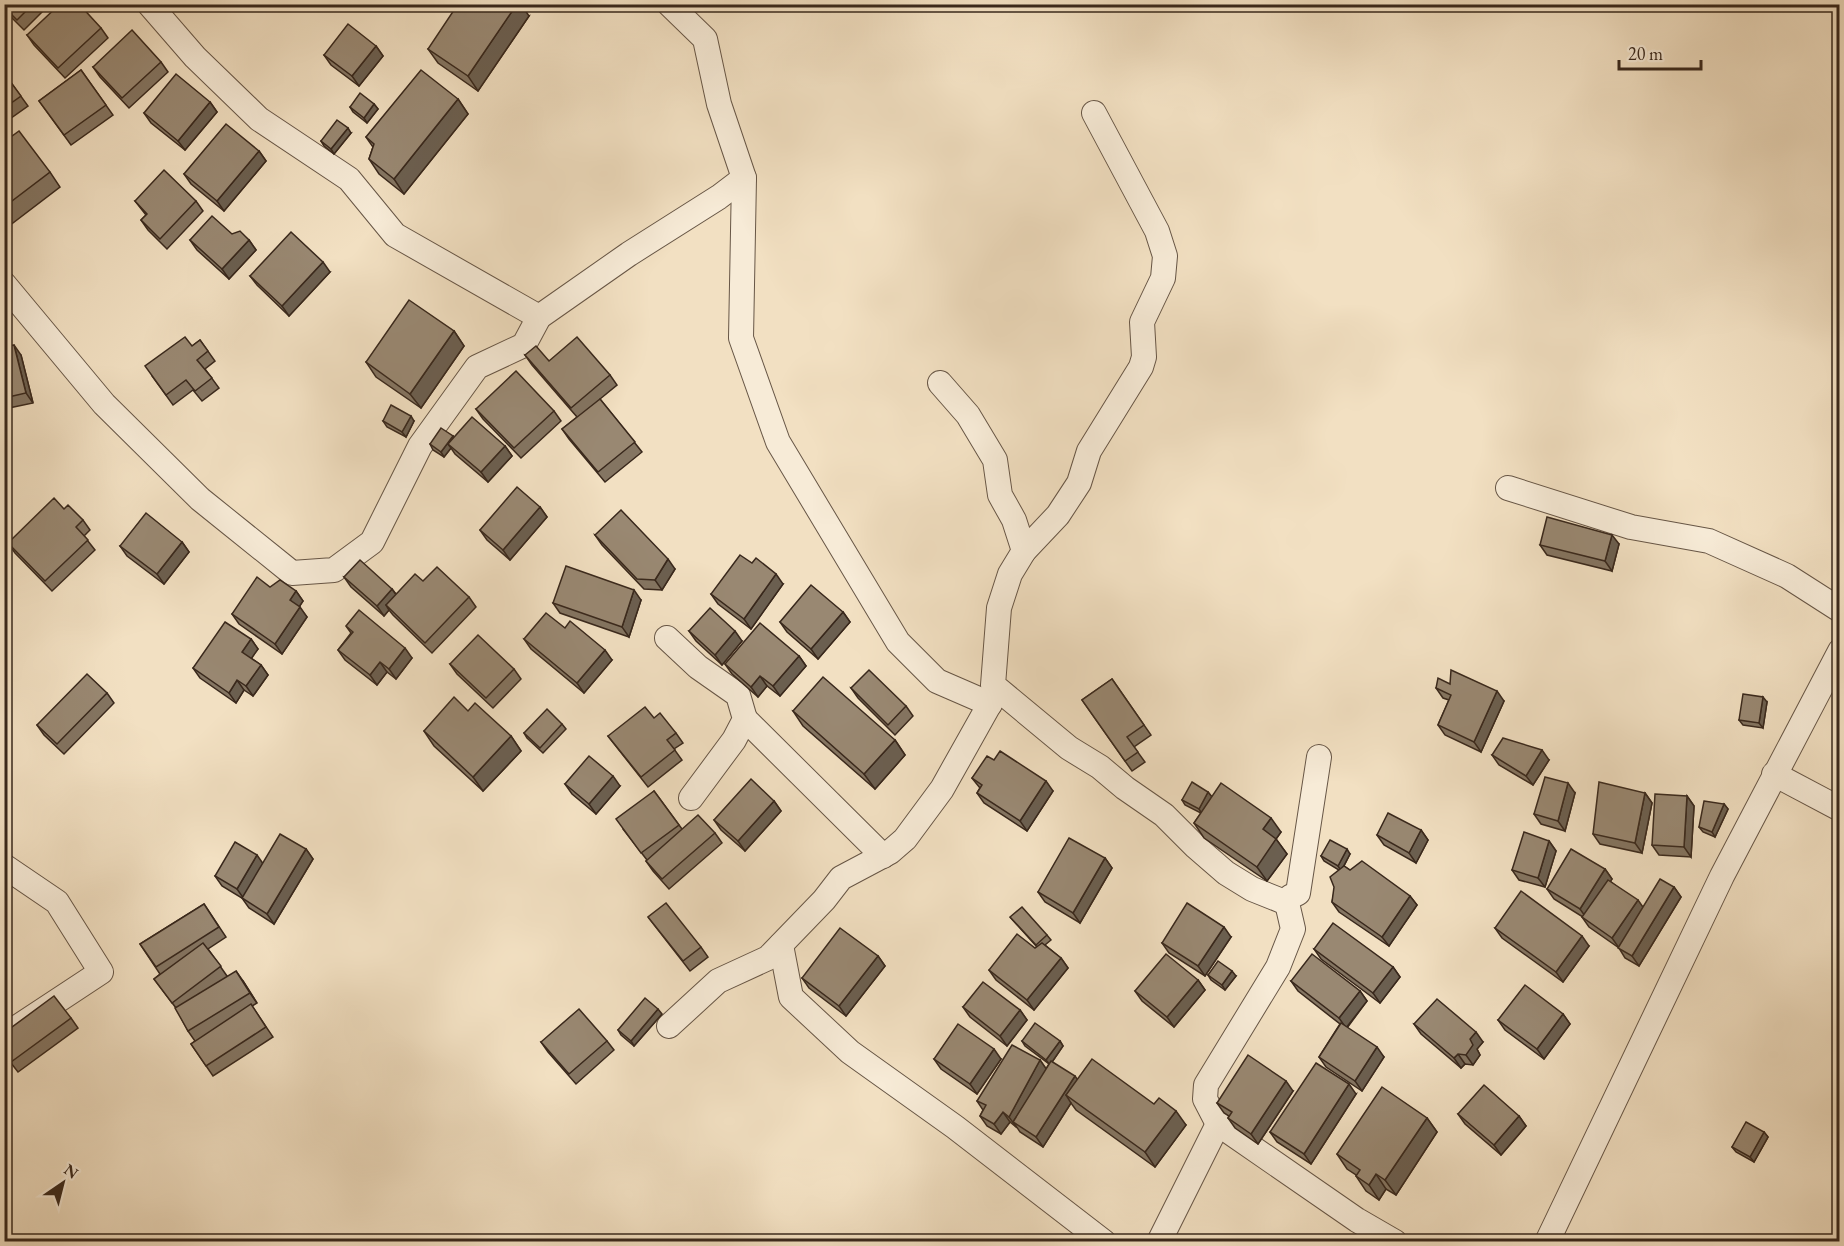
<svg xmlns="http://www.w3.org/2000/svg" width="1844" height="1246" font-family="'EB Garamond',serif">
	<style>
		.lines { fill: none; stroke-linecap: round; stroke-linejoin: round }
		.minor-casing { stroke: #675646; stroke-width: 26 }
		.minor { stroke: #f7ebd7; stroke-width: 24 }
		.wall { fill: #847562; stroke: #39281c; stroke-width: 1.5 }
		.shaded-wall { fill: #6b5f50; stroke: #39281c; stroke-width: 1.5 }
		.building { fill: #998872; stroke: #39281c; stroke-width: 1.5 }
	</style>
	<rect width="100%" height="100%" fill="#f2e0c2"/>
	<filter id="stains"><feTurbulence type="fractalNoise" baseFrequency=".00333" numOctaves="4"/><feColorMatrix values="0 0 0 0 .2 0 0 0 0 .09 0 0 0 0 .02 0 0 0 .5 -.17"/></filter>
	<radialGradient id="worn" r=".72"><stop offset=".6" stop-color="#630" stop-opacity="0"/><stop offset="1" stop-color="#630" stop-opacity=".3"/></radialGradient>
	<g class="lines">
		<g class="minor-casing">
			<g id="minor">
				<polyline points="149,4 195,57 259,119 349,179 395,235 539,317"/>
				<polyline points="1094,113 1157,231 1165,256 1163,278 1142,322 1144,357 1141,367 1089,451 1079,483 1058,515 1024,551 1010,574 999,608 993,685 1069,748 1100,767 1125,788 1164,815 1196,847 1226,873 1252,889 1287,903"/>
				<polyline points="744,178 741,338 778,442 898,642 937,681 990,704"/>
				<polyline points="4,284 104,404 200,499 292,573 334,570 372,542 420,446 477,367 524,345 539,317 629,254 719,197 744,178 719,104 705,39 669,4"/>
				<polyline points="940,383 968,415 995,460 1000,495 1014,520 1024,551"/>
				<polyline points="1508,488 1631,527 1709,541 1787,576 1840,610"/>
				<polyline points="667,638 698,667 738,695 745,719 734,740 691,798"/>
				<polyline points="745,719 883,856"/>
				<polyline points="1774,774 1840,809"/>
				<polyline points="4,866 57,902 101,972 4,1036"/>
				<polyline points="1287,903 1293,929 1278,967 1206,1085 1205,1099 1218,1124 1357,1220 1395,1242"/>
				<polyline points="1287,903 1290,897 1298,893 1319,757"/>
				<polyline points="781,945 791,997 850,1052 955,1127 1104,1242"/>
				<polyline points="669,1026 718,981 768,958 824,900 841,878 890,852 905,839 942,789 997,691"/>
				<polyline points="1159,1242 1218,1124"/>
				<polyline points="1547,1242 1722,876 1840,651"/>
			</g>
		</g>
		<use href="#minor" class="minor"/>
	</g>
	<g class="wall">
		<polygon points="4,4 50,4 24,30 4,10"/>
		<polygon points="529,16 478,91 438,63 428,49"/>
		<polygon points="101,28 108,38 65,78 34,45 27,35"/>
		<polygon points="376,46 383,56 359,86 331,65 324,55"/>
		<polygon points="161,62 168,72 129,108 100,77 93,67"/>
		<polygon points="81,70 113,115 71,145 39,101"/>
		<polygon points="4,73 28,106 4,123"/>
		<polygon points="458,99 468,114 404,194 379,174 369,159 373,147 366,137"/>
		<polygon points="210,102 217,112 185,150 151,123 144,113"/>
		<polygon points="374,104 378,109 367,123 353,112 350,107"/>
		<polygon points="351,133 334,154 324,146 321,141"/>
		<polygon points="4,142 50,172 60,187 5,229"/>
		<polygon points="259,151 266,161 224,211 191,184 184,174"/>
		<polygon points="135,201 196,201 203,211 167,249 148,230 141,220 146,215"/>
		<polygon points="232,234 249,240 256,250 229,279 197,250 190,240"/>
		<polygon points="330,272 289,316 257,285 250,276"/>
		<polygon points="454,331 464,346 421,408 376,377 366,362"/>
		<polygon points="200,340 215,361 205,369 219,388 202,401 193,390 173,405 152,376"/>
		<polygon points="4,347 21,355 33,403 4,409"/>
		<polygon points="525,355 610,375 617,385 600,399 642,452 605,482 569,439 562,429 577,417 532,365"/>
		<polygon points="476,409 554,411 561,421 521,458 483,419"/>
		<polygon points="383,421 414,421 406,437 387,427"/>
		<polygon points="453,436 454,437 505,446 512,456 488,482 455,454 451,448 444,457 433,450 430,444"/>
		<polygon points="540,507 547,517 510,560 487,540 480,530"/>
		<polygon points="64,509 83,520 90,530 84,536 95,550 52,591 15,553 8,543"/>
		<polygon points="595,535 675,569 662,590 644,589 602,545"/>
		<polygon points="182,542 189,552 164,584 127,556 120,546"/>
		<polygon points="1619,544 1612,571 1547,555 1540,545"/>
		<polygon points="344,577 392,589 396,594 423,581 469,597 476,607 432,653 393,615 389,610 384,616 351,587"/>
		<polygon points="783,584 751,629 718,604 711,594"/>
		<polygon points="270,587 296,591 303,601 299,607 307,617 282,654 239,624 232,614"/>
		<polygon points="641,600 629,637 560,613 553,603"/>
		<polygon points="843,612 850,622 818,659 787,632 780,622"/>
		<polygon points="346,626 412,658 396,679 387,672 377,685 345,660 338,650 351,633"/>
		<polygon points="689,631 742,641 722,665 696,641"/>
		<polygon points="251,639 258,649 251,658 261,665 268,675 253,696 244,690 236,703 200,678 193,668"/>
		<polygon points="524,639 612,660 584,693 531,649"/>
		<polygon points="799,656 806,666 780,696 767,686 758,697 732,674 725,664"/>
		<polygon points="450,664 514,669 521,679 493,708 457,674"/>
		<polygon points="1112,679 1151,735 1134,747 1145,762 1132,771 1082,700"/>
		<polygon points="1450,684 1504,701 1481,752 1445,735 1438,725 1449,700 1443,698 1436,688"/>
		<polygon points="851,688 906,706 913,716 895,735 858,698"/>
		<polygon points="107,693 114,703 64,754 44,735 37,725"/>
		<polygon points="1767,702 1763,728 1743,725 1739,720"/>
		<polygon points="468,711 511,736 521,751 483,791 434,746 424,731"/>
		<polygon points="793,711 895,740 905,755 875,789 803,726"/>
		<polygon points="654,718 676,733 683,743 674,749 682,760 648,787 608,736"/>
		<polygon points="562,724 566,729 543,753 527,738 524,733"/>
		<polygon points="1492,755 1549,760 1533,785 1499,765"/>
		<polygon points="994,760 1053,791 1027,831 984,803 977,793 980,788 972,778"/>
		<polygon points="565,784 620,786 596,814 572,794"/>
		<polygon points="654,791 682,829 715,833 722,843 669,889 653,871 646,861 647,860 623,829"/>
		<polygon points="1208,792 1212,797 1281,832 1276,839 1287,854 1267,881 1204,838 1194,823 1201,813 1185,805 1182,800"/>
		<polygon points="1575,793 1565,831 1541,824 1534,814"/>
		<polygon points="1645,793 1652,803 1642,853 1600,844 1593,834"/>
		<polygon points="1687,796 1694,806 1691,857 1659,855 1652,845"/>
		<polygon points="774,801 781,811 745,851 721,830 714,820"/>
		<polygon points="1724,804 1728,809 1715,837 1703,832 1699,827"/>
		<polygon points="1421,830 1428,840 1416,863 1384,845 1377,835"/>
		<polygon points="1549,841 1556,851 1545,887 1519,880 1512,870"/>
		<polygon points="306,849 313,859 274,924 249,908 242,898 222,886 215,876 262,863"/>
		<polygon points="1350,854 1344,866 1350,870 1410,896 1417,905 1389,946 1339,912 1332,902 1339,870 1324,861 1321,856"/>
		<polygon points="1105,858 1112,868 1080,923 1045,902 1038,892"/>
		<polygon points="1605,869 1612,879 1610,881 1643,907 1674,887 1681,897 1639,966 1625,958 1619,948 1589,927 1582,917 1583,917 1554,899 1547,889"/>
		<polygon points="204,904 226,937 208,949 227,976 243,981 257,1003 252,1006 273,1037 213,1076 191,1044 195,1041 188,1031 176,1008 154,979 160,974 140,944"/>
		<polygon points="648,917 701,947 708,957 690,971"/>
		<polygon points="1010,917 1047,935 1051,940 1045,945 1061,958 1068,968 1034,1010 996,980 989,970 1037,947"/>
		<polygon points="1495,928 1589,946 1563,982 1502,938"/>
		<polygon points="1231,937 1205,976 1169,953 1162,943"/>
		<polygon points="1314,949 1393,967 1400,977 1380,1003 1321,959"/>
		<polygon points="878,956 885,966 846,1016 809,988 802,978"/>
		<polygon points="1208,975 1236,976 1225,990 1211,980"/>
		<polygon points="1198,980 1205,990 1174,1027 1142,1001 1135,991"/>
		<polygon points="1291,981 1360,991 1367,1001 1347,1028 1384,1057 1362,1091 1326,1067 1319,1057 1340,1024 1298,991"/>
		<polygon points="963,1007 1020,1010 1027,1020 1007,1046 970,1017"/>
		<polygon points="662,1014 634,1046 621,1035 618,1030"/>
		<polygon points="1563,1014 1570,1024 1544,1059 1505,1030 1498,1020"/>
		<polygon points="71,1018 78,1028 18,1072 4,1054 4,1033"/>
		<polygon points="1414,1024 1483,1042 1477,1049 1480,1055 1473,1065 1465,1064 1461,1068 1421,1034"/>
		<polygon points="607,1041 614,1050 576,1084 548,1052 541,1042"/>
		<polygon points="1022,1041 1060,1041 1063,1046 1052,1062 1077,1080 1154,1104 1186,1125 1155,1167 1076,1110 1071,1103 1043,1147 1020,1132 1016,1126 1016,1127 1010,1122 1001,1134 987,1126 980,1116 983,1110 977,1101 1040,1060 1046,1069 1049,1064 1025,1046"/>
		<polygon points="934,1059 1001,1059 977,1094 941,1069"/>
		<polygon points="1293,1091 1258,1144 1235,1128 1228,1118 1229,1116 1224,1113 1217,1103"/>
		<polygon points="1356,1094 1311,1164 1277,1142 1270,1132"/>
		<polygon points="1458,1114 1519,1116 1526,1126 1501,1155 1465,1124"/>
		<polygon points="1427,1118 1437,1132 1396,1195 1386,1189 1379,1200 1366,1191 1356,1176 1356,1175 1347,1169 1337,1154"/>
		<polygon points="1764,1132 1768,1137 1754,1162 1736,1152 1732,1147"/>
	</g>
	<g class="shaded-wall">
		<polygon points="517,4 521,4 529,16 478,91 468,76"/>
		<polygon points="376,46 383,56 359,86 352,76"/>
		<polygon points="458,99 468,114 404,194 394,179"/>
		<polygon points="210,102 217,112 185,150 178,141"/>
		<polygon points="374,104 378,109 367,123 364,118"/>
		<polygon points="348,128 351,133 334,154 331,149"/>
		<polygon points="259,151 266,161 224,211 217,201"/>
		<polygon points="249,240 256,250 229,279 222,269"/>
		<polygon points="323,262 330,272 289,316 282,306"/>
		<polygon points="454,331 464,346 421,408 410,394"/>
		<polygon points="14,345 21,355 33,403 26,393"/>
		<polygon points="411,416 414,421 406,437 402,432"/>
		<polygon points="453,436 456,441 448,444 451,448 444,457 441,452"/>
		<polygon points="505,446 512,456 488,482 481,472"/>
		<polygon points="540,507 547,517 510,560 503,550"/>
		<polygon points="1612,535 1619,544 1612,571 1605,561"/>
		<polygon points="182,542 189,552 164,584 157,574"/>
		<polygon points="668,559 675,569 662,590 655,580"/>
		<polygon points="776,574 783,584 751,629 744,619"/>
		<polygon points="392,589 399,599 386,605 389,610 384,616 377,606"/>
		<polygon points="634,590 641,600 629,637 622,627"/>
		<polygon points="296,591 303,601 297,610 290,600"/>
		<polygon points="300,607 307,617 282,654 275,644"/>
		<polygon points="843,612 850,622 818,659 811,649"/>
		<polygon points="735,631 742,641 722,665 715,655"/>
		<polygon points="251,639 258,649 249,662 242,652"/>
		<polygon points="405,648 412,658 396,679 389,669"/>
		<polygon points="605,650 612,660 584,693 577,683"/>
		<polygon points="799,656 806,666 780,696 773,686"/>
		<polygon points="380,662 387,672 377,685 370,675"/>
		<polygon points="261,665 268,675 253,696 246,686"/>
		<polygon points="760,676 767,686 758,697 751,687"/>
		<polygon points="237,680 244,690 236,703 229,693"/>
		<polygon points="1497,691 1504,701 1481,752 1474,742"/>
		<polygon points="1763,697 1767,702 1763,728 1759,723"/>
		<polygon points="511,736 521,751 483,791 473,777"/>
		<polygon points="895,740 905,755 875,789 864,774"/>
		<polygon points="1542,750 1549,760 1533,785 1526,776"/>
		<polygon points="613,776 620,786 596,814 589,804"/>
		<polygon points="1046,781 1053,791 1027,831 1020,821"/>
		<polygon points="1568,783 1575,793 1565,831 1558,821"/>
		<polygon points="1208,792 1212,797 1202,814 1199,809"/>
		<polygon points="1645,793 1652,803 1642,853 1635,843"/>
		<polygon points="1687,796 1694,806 1691,857 1684,847"/>
		<polygon points="774,801 781,811 745,851 738,841"/>
		<polygon points="1724,804 1728,809 1715,837 1712,832"/>
		<polygon points="1271,818 1281,832 1276,839 1287,854 1267,881 1257,867 1263,829"/>
		<polygon points="1421,830 1428,840 1416,863 1409,853"/>
		<polygon points="1549,841 1556,851 1545,887 1538,878"/>
		<polygon points="306,849 313,859 274,924 267,914"/>
		<polygon points="1347,849 1350,854 1341,871 1338,866"/>
		<polygon points="257,855 264,865 244,899 237,889"/>
		<polygon points="1105,858 1112,868 1080,923 1073,913"/>
		<polygon points="1605,869 1612,879 1587,919 1580,909"/>
		<polygon points="1674,887 1681,897 1639,966 1632,956"/>
		<polygon points="1410,896 1417,905 1389,946 1382,937"/>
		<polygon points="1638,900 1645,910 1619,948 1612,938"/>
		<polygon points="1224,927 1231,937 1205,976 1198,966"/>
		<polygon points="1582,936 1589,946 1563,982 1556,972"/>
		<polygon points="878,956 885,966 846,1016 839,1006"/>
		<polygon points="1061,958 1068,968 1034,1010 1027,1000"/>
		<polygon points="1393,967 1400,977 1380,1003 1373,993"/>
		<polygon points="236,971 243,981 257,1003 250,993"/>
		<polygon points="1232,971 1236,976 1225,990 1222,985"/>
		<polygon points="1198,980 1205,990 1174,1027 1167,1017"/>
		<polygon points="1360,991 1367,1001 1346,1028 1339,1018"/>
		<polygon points="658,1009 662,1014 634,1046 631,1041"/>
		<polygon points="1020,1010 1027,1020 1007,1046 1000,1036"/>
		<polygon points="1563,1014 1570,1024 1544,1059 1537,1049"/>
		<polygon points="1476,1032 1483,1042 1477,1049 1480,1055 1473,1065 1466,1055 1470,1039"/>
		<polygon points="1060,1041 1063,1046 1050,1065 1046,1060"/>
		<polygon points="1377,1047 1384,1057 1362,1091 1355,1081"/>
		<polygon points="994,1049 1001,1059 977,1094 970,1084"/>
		<polygon points="1458,1054 1465,1064 1461,1068 1454,1058"/>
		<polygon points="1040,1060 1047,1070 1013,1122 1016,1127 1009,1117"/>
		<polygon points="1075,1076 1082,1086 1066,1095 1071,1103 1043,1147 1036,1137"/>
		<polygon points="1286,1081 1293,1091 1258,1144 1251,1134"/>
		<polygon points="1349,1084 1356,1094 1311,1164 1304,1154"/>
		<polygon points="1176,1111 1186,1125 1155,1167 1145,1152"/>
		<polygon points="1003,1112 1010,1122 1001,1134 994,1124"/>
		<polygon points="1519,1116 1526,1126 1501,1155 1494,1145"/>
		<polygon points="1427,1118 1437,1132 1396,1195 1385,1180"/>
		<polygon points="1764,1132 1768,1137 1754,1162 1750,1157"/>
		<polygon points="1376,1174 1386,1189 1379,1200 1369,1185"/>
	</g>
	<g class="building">
		<polygon points="4,4 33,4 17,20 4,7"/>
		<polygon points="60,4 79,4 101,28 58,68 27,35"/>
		<polygon points="458,4 517,4 468,76 428,49"/>
		<polygon points="348,24 376,46 352,76 324,55"/>
		<polygon points="132,30 161,62 122,98 93,67"/>
		<polygon points="81,70 106,105 64,135 39,101"/>
		<polygon points="421,70 458,99 394,179 369,159 374,144 366,137"/>
		<polygon points="4,73 21,96 4,108"/>
		<polygon points="176,74 210,102 178,141 144,113"/>
		<polygon points="360,93 374,104 364,118 350,107"/>
		<polygon points="337,120 348,128 331,149 321,141"/>
		<polygon points="226,124 259,151 217,201 184,174"/>
		<polygon points="19,131 50,172 4,207 4,142"/>
		<polygon points="164,170 196,201 160,239 141,220 147,214 135,201"/>
		<polygon points="212,216 232,234 240,231 249,240 222,269 190,240"/>
		<polygon points="291,232 323,262 282,306 250,276"/>
		<polygon points="409,300 454,331 410,394 366,362"/>
		<polygon points="185,337 192,346 200,340 208,351 197,360 212,378 195,391 186,380 166,395 145,366"/>
		<polygon points="577,337 610,375 571,408 525,355 536,346 549,361"/>
		<polygon points="14,345 26,393 4,398 4,347"/>
		<polygon points="516,371 554,411 514,448 476,409"/>
		<polygon points="600,399 635,442 598,472 562,429"/>
		<polygon points="391,405 411,416 402,432 383,421"/>
		<polygon points="472,417 505,446 481,472 448,444"/>
		<polygon points="441,428 453,436 441,452 430,444"/>
		<polygon points="517,487 540,507 503,550 480,530"/>
		<polygon points="54,498 64,509 68,505 83,520 76,527 88,540 45,581 8,543"/>
		<polygon points="621,510 668,559 655,580 637,579 595,535"/>
		<polygon points="146,513 182,542 157,574 120,546"/>
		<polygon points="1547,517 1612,535 1605,561 1540,545"/>
		<polygon points="740,555 752,563 756,558 776,574 744,619 711,594"/>
		<polygon points="360,560 392,589 377,606 344,577"/>
		<polygon points="566,566 634,590 622,627 553,603"/>
		<polygon points="437,567 469,597 425,643 386,605 415,574 423,581"/>
		<polygon points="257,577 270,587 280,580 296,591 290,600 300,607 275,644 232,614"/>
		<polygon points="811,585 843,612 811,649 780,622"/>
		<polygon points="710,608 735,631 715,655 689,631"/>
		<polygon points="359,610 405,648 389,669 380,662 370,675 338,650 353,632 346,626"/>
		<polygon points="546,613 565,628 570,621 605,650 577,683 524,639"/>
		<polygon points="225,622 251,639 242,652 261,665 246,686 237,680 229,693 193,668"/>
		<polygon points="760,623 799,656 773,686 760,676 751,687 725,664"/>
		<polygon points="478,635 514,669 486,698 450,664"/>
		<polygon points="869,670 906,706 888,725 851,688"/>
		<polygon points="1451,670 1497,691 1474,742 1438,725 1451,695 1436,688 1438,678 1450,684"/>
		<polygon points="87,674 107,693 57,744 37,725"/>
		<polygon points="823,677 895,740 864,774 793,711"/>
		<polygon points="1112,679 1144,725 1127,737 1138,752 1125,761 1082,700"/>
		<polygon points="1743,694 1763,697 1759,723 1739,720"/>
		<polygon points="454,697 468,711 475,703 511,736 473,777 424,731"/>
		<polygon points="645,707 654,718 660,713 676,733 667,740 675,750 641,777 608,736"/>
		<polygon points="547,709 562,724 540,748 524,733"/>
		<polygon points="1503,738 1542,750 1526,776 1492,755"/>
		<polygon points="1000,751 1046,781 1020,821 977,793 982,785 972,778 987,756 994,760"/>
		<polygon points="589,756 613,776 589,804 565,784"/>
		<polygon points="1545,777 1568,783 1558,821 1534,814"/>
		<polygon points="751,779 774,801 738,841 714,820"/>
		<polygon points="1192,782 1208,792 1199,809 1182,800"/>
		<polygon points="1599,782 1645,793 1635,843 1593,834"/>
		<polygon points="1221,783 1271,818 1263,829 1276,839 1257,867 1194,823"/>
		<polygon points="654,791 679,825 641,853 616,819"/>
		<polygon points="1655,794 1687,796 1684,847 1652,845"/>
		<polygon points="1704,801 1724,804 1712,832 1699,827"/>
		<polygon points="1388,813 1421,830 1409,853 1377,835"/>
		<polygon points="698,815 715,833 662,879 646,861"/>
		<polygon points="1524,832 1549,841 1538,878 1512,870"/>
		<polygon points="280,834 306,849 267,914 242,898"/>
		<polygon points="1069,838 1105,858 1073,913 1038,892"/>
		<polygon points="1330,840 1347,849 1338,866 1321,856"/>
		<polygon points="235,842 257,855 237,889 215,876"/>
		<polygon points="1571,849 1605,869 1580,909 1547,889"/>
		<polygon points="1362,861 1410,896 1382,937 1332,902 1334,887 1330,877 1344,866 1350,870"/>
		<polygon points="1660,879 1674,887 1632,956 1618,948"/>
		<polygon points="1608,880 1638,900 1612,938 1582,917"/>
		<polygon points="1521,891 1582,936 1556,972 1495,928"/>
		<polygon points="666,903 701,947 683,961 648,917"/>
		<polygon points="1187,903 1224,927 1198,966 1162,943"/>
		<polygon points="204,904 219,927 156,967 140,944"/>
		<polygon points="1022,907 1047,935 1036,945 1010,917"/>
		<polygon points="1333,923 1393,967 1373,993 1314,949"/>
		<polygon points="840,928 878,956 839,1006 802,978"/>
		<polygon points="1017,934 1035,948 1042,943 1061,958 1027,1000 989,970"/>
		<polygon points="203,943 221,966 172,1003 154,979"/>
		<polygon points="1166,954 1198,980 1167,1017 1135,991"/>
		<polygon points="1312,954 1360,991 1339,1018 1291,981"/>
		<polygon points="1218,961 1232,971 1222,985 1208,975"/>
		<polygon points="236,971 250,993 188,1031 175,1008"/>
		<polygon points="983,982 1020,1010 1000,1036 963,1007"/>
		<polygon points="1525,985 1563,1014 1537,1049 1498,1020"/>
		<polygon points="54,996 71,1018 11,1062 4,1053 4,1033"/>
		<polygon points="645,998 658,1009 631,1041 618,1030"/>
		<polygon points="1437,999 1476,1032 1470,1039 1473,1045 1466,1055 1458,1054 1454,1058 1414,1024"/>
		<polygon points="251,1004 266,1027 206,1066 191,1044"/>
		<polygon points="579,1009 607,1041 569,1074 541,1042"/>
		<polygon points="1035,1023 1060,1041 1046,1060 1022,1041"/>
		<polygon points="1341,1023 1377,1047 1355,1081 1319,1057"/>
		<polygon points="958,1024 994,1049 970,1084 934,1059"/>
		<polygon points="1012,1045 1040,1060 1009,1117 1003,1112 994,1124 980,1116 986,1105 977,1101"/>
		<polygon points="1248,1055 1286,1081 1251,1134 1228,1118 1232,1112 1217,1103"/>
		<polygon points="1092,1059 1154,1104 1159,1098 1176,1111 1145,1152 1066,1095"/>
		<polygon points="1051,1061 1075,1076 1036,1137 1013,1122"/>
		<polygon points="1316,1063 1349,1084 1304,1154 1270,1132"/>
		<polygon points="1484,1085 1519,1116 1494,1145 1458,1114"/>
		<polygon points="1382,1087 1427,1118 1385,1180 1376,1174 1369,1185 1356,1176 1360,1170 1337,1154"/>
		<polygon points="1746,1122 1764,1132 1750,1157 1732,1147"/>
	</g>
	<rect width="1844" height="1246" fill="none" stroke="#f2e0c2" stroke-width="24"/>
	<rect x="6" y="6" width="1832" height="1234" fill="none" stroke="#39281c" stroke-width="3"/>
	<rect x="12" y="12" width="1820" height="1222" fill="none" stroke="#39281c" stroke-width="1.5"/>
	<g transform="translate(63 1183) rotate(35)" stroke="#f7ebd7" stroke-width="4.5" paint-order="stroke">
	<path d="M0-4.5L10 22L0 15L-10 22Z" fill="#39281c"/>
	<text y="-9" font-size="16" font-weight="bold" text-anchor="middle" fill="#39281c">N</text>
	</g>
	<path d="M1619 60v9h82v-9" fill="none" stroke="#39281c" stroke-width="3"/>
	<text x="1628" y="60" font-size="18" fill="#39281c" stroke="#f7ebd7" stroke-width="4.5" paint-order="stroke">20 m</text>
	<rect width="100%" height="100%" filter="url(#stains)"/>
	<rect width="100%" height="100%" fill="url(#worn)"/>
</svg>
